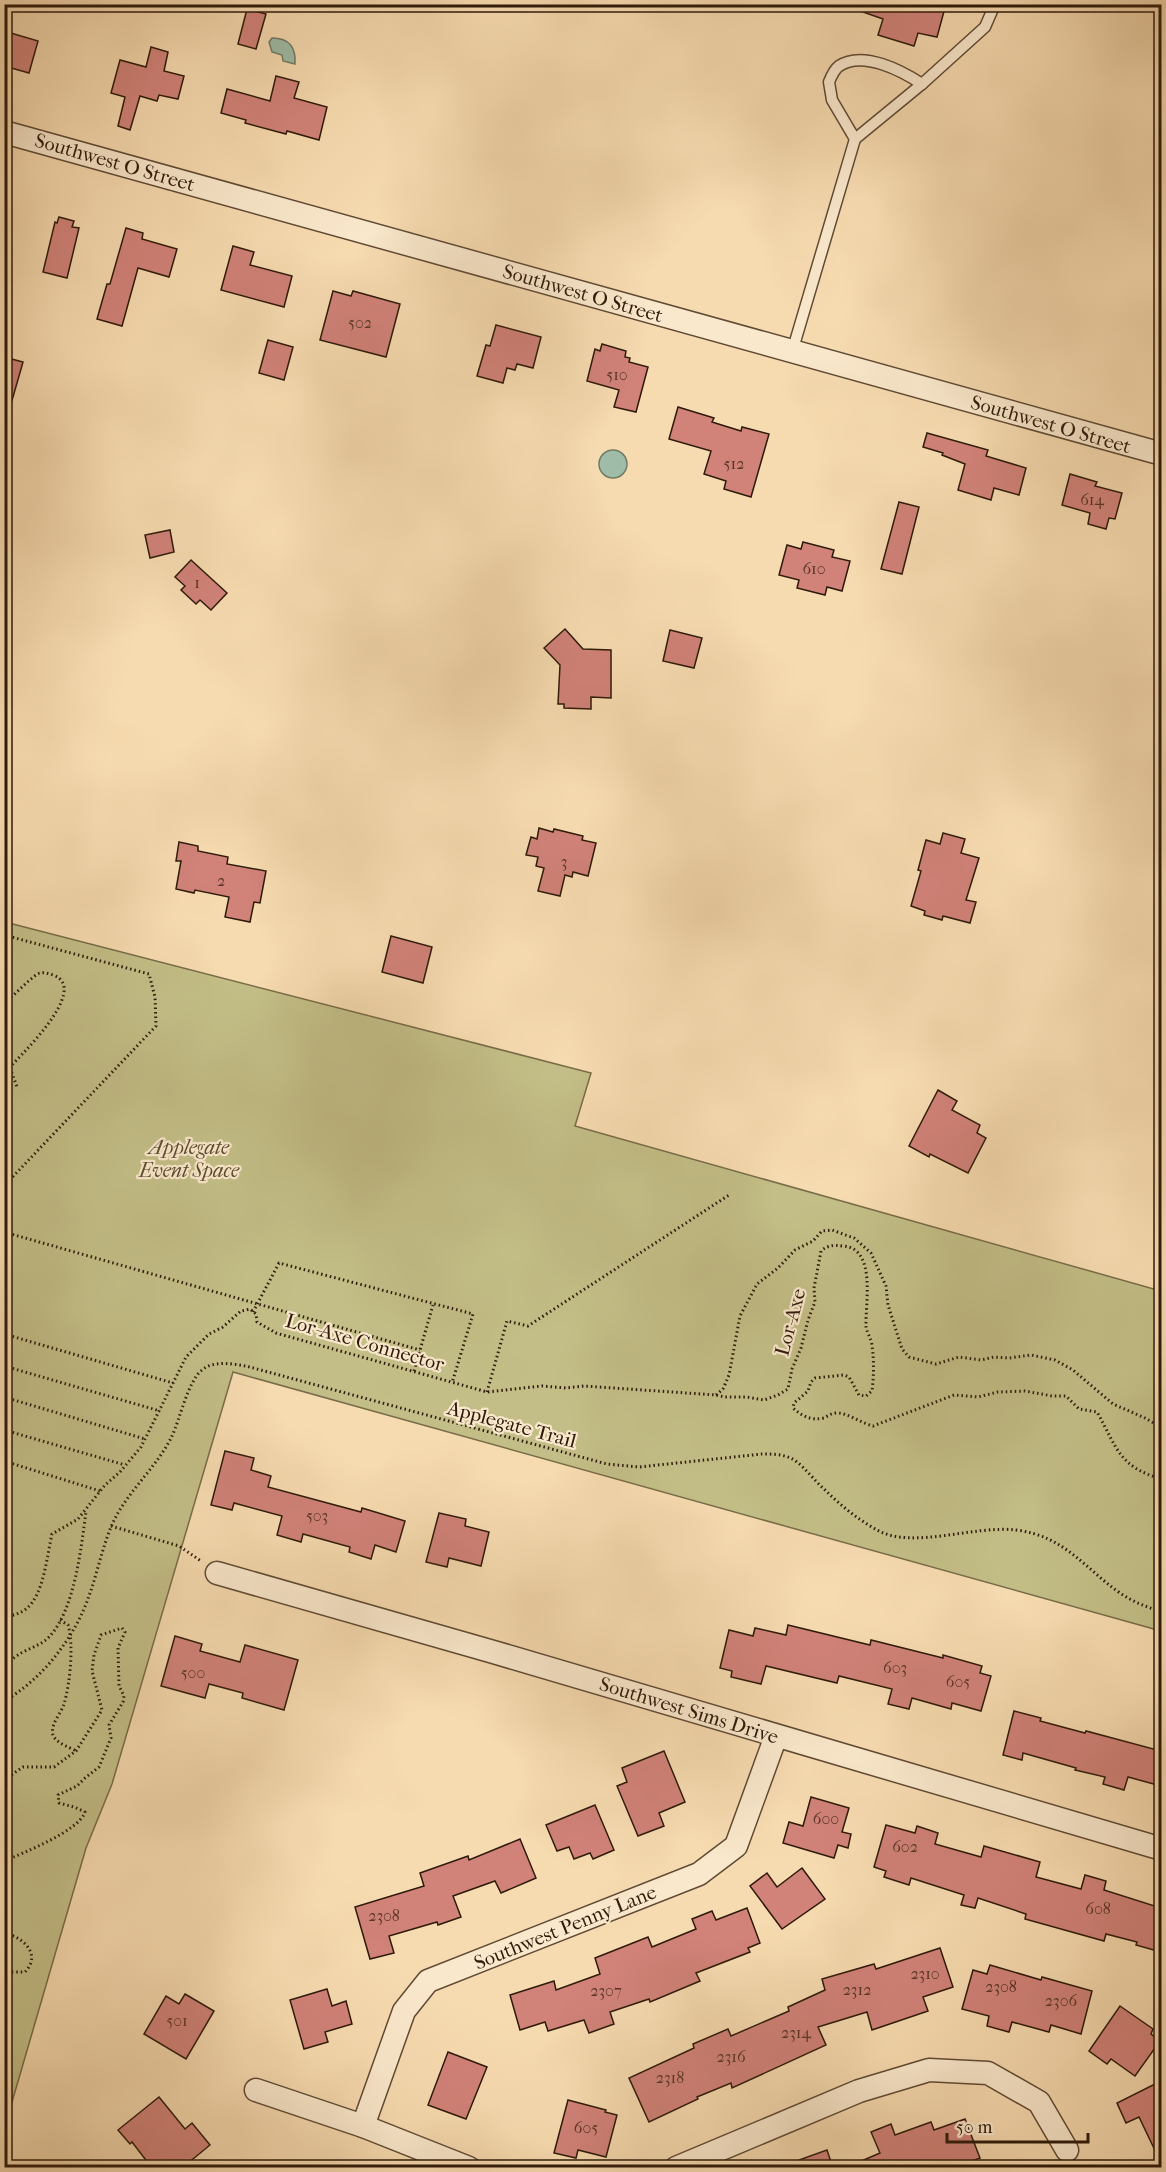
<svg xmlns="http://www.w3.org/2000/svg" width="1166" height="2172" font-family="'IM FELL French Canon',serif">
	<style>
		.green { fill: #c3be87; stroke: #786c48; stroke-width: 1.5 }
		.water { fill: #9ebca7; stroke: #717b68; stroke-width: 1.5 }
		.building { fill: #d18279; stroke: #2e1a0a; stroke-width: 1.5 }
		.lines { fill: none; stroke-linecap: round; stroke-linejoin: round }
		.lane-casing { stroke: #604a34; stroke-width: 13 }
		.street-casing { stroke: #604a34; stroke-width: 25 }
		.path { stroke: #2e1a0a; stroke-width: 3; stroke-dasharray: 1.5 3; stroke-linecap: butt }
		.lane { stroke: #fae8cc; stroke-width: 10 }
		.street { stroke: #fae8cc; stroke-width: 22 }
		.labels { text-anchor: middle; stroke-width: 4.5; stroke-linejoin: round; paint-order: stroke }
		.number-label { font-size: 16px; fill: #573426 }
		.street-label { font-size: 20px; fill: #2e1a0a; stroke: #fae8cc }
		.park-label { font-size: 20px; font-style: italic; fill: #5b4b30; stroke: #fae8cc }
	</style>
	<rect width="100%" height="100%" fill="#f7dbb0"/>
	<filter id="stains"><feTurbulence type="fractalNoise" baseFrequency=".00333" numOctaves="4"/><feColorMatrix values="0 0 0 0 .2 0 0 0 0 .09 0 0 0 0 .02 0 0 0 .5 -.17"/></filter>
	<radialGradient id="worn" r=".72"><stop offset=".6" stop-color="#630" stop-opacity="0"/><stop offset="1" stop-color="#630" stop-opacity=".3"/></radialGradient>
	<polygon class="green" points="5,922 591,1073 575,1126 1161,1291 1161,1596 1156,1595 1161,1598 1161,1631 233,1372 112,1784 86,1848 5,2126"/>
	<g class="water">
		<path d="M272 38C290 38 296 48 295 64L283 61 282 55 272 52 269 42Z"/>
		<circle cx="613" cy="464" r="14"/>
	</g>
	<g class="building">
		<polygon points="850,4 946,4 937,37 918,33 914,46 878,35 883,19 849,7"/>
		<polygon points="247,9 266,14 256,49 238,44"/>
		<polygon points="4,31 38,41 29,73 4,66"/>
		<polygon points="151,47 168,52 164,71 184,76 178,99 159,95 157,101 140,96 130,130 118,126 125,97 111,93 120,60 146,67"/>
		<polygon points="276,76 299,82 294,98 327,107 319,140 287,131 286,134 245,123 246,120 221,113 227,89 270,101"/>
		<polygon points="59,217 74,221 72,227 79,228 67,278 43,272 55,222 57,223"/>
		<polygon points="126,228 143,233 142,239 177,249 169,277 138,268 122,326 97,319 107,284 110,284"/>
		<polygon points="233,246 254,252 250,265 292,276 284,307 221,290"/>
		<polygon points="333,291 351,296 353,291 400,304 386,357 320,340"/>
		<polygon points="496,325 541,337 533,368 517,364 515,370 507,368 503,383 477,376 486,345 490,346"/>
		<polygon points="268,340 293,347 284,380 259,373"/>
		<polygon points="602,344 626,351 625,357 630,358 629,362 648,367 636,412 614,407 619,390 587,381 595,349 600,351"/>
		<polygon points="4,357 23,362 9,411 4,411"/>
		<polygon points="678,407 714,418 712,422 741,431 742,427 769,434 751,497 724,489 726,481 704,474 711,451 669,439"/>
		<polygon points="927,433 988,450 986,456 1026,468 1019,495 994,488 991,500 958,490 965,464 942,455 943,453 923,447"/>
		<polygon points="1070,474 1097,482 1095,486 1122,493 1115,519 1109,518 1106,529 1088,524 1090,513 1062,505"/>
		<polygon points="899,502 919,507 902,574 881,569"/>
		<polygon points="170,530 174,552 150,558 145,535"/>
		<polygon points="803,542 834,550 832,557 850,561 842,591 827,587 825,595 797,588 799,580 779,575 787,545 801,549"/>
		<polygon points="191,560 227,593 211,610 200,600 196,604 181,590 185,586 175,577"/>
		<polygon points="565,629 583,649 611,650 611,698 591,697 591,709 564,708 564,704 558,704 560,665 544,648"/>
		<polygon points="670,630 702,638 694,668 663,661"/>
		<polygon points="539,828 553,832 554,829 583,836 582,840 596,843 588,876 573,872 572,877 565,875 560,896 538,891 544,868 536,866 538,857 526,855 531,837 537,839"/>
		<polygon points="943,833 965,839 961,853 979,858 966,900 976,902 970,923 943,916 942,920 924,915 925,911 911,906 921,871 918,870 926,840 940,844"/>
		<polygon points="179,842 198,846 198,851 228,857 227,864 266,871 260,903 254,902 250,922 225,917 229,897 195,890 194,893 176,889 181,861 176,861"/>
		<polygon points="391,936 432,947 423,983 382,972"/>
		<polygon points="938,1090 957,1101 952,1110 980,1125 977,1133 986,1138 968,1173 930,1154 929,1157 909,1146"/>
		<polygon points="225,1451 254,1458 251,1470 271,1476 268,1487 361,1512 362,1508 405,1521 396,1552 375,1545 371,1559 349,1552 350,1547 303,1534 301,1542 277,1535 282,1516 234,1503 232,1510 211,1505"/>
		<polygon points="439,1513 466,1519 465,1526 489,1532 481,1566 449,1558 447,1567 426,1562"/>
		<polygon points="788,1625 870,1645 871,1640 943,1658 943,1655 982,1666 980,1673 991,1676 981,1711 952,1703 951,1709 912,1698 909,1709 888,1704 892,1689 839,1676 837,1683 766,1666 761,1684 731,1677 732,1671 720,1668 729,1630 753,1636 755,1628 786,1635"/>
		<polygon points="175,1636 202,1644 200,1651 240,1662 245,1645 298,1660 284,1710 242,1698 243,1693 209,1684 205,1698 161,1686"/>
		<polygon points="1014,1711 1041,1718 1040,1721 1085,1733 1086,1731 1161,1751 1161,1786 1128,1777 1124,1790 1103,1784 1105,1777 1075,1770 1076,1768 1023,1753 1022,1760 1003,1755"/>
		<polygon points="664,1751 685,1802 659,1813 664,1826 638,1836 617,1786 627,1782 622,1768"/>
		<polygon points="811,1797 849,1808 842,1832 851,1834 848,1848 838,1845 834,1858 783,1843 789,1822 803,1826"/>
		<polygon points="595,1805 614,1850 593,1859 590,1853 574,1859 569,1847 557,1851 546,1825"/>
		<polygon points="886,1825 915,1833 917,1826 938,1833 935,1844 981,1857 984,1846 1040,1862 1036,1877 1081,1889 1085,1875 1106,1881 1104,1890 1161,1908 1161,1952 1136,1945 1137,1942 1106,1934 1104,1941 1025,1919 1026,1914 978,1898 975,1908 961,1905 964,1895 911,1878 909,1885 884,1877 886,1871 874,1867"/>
		<polygon points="520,1839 536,1878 501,1893 495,1881 453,1896 461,1917 438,1925 437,1922 389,1936 394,1953 370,1959 355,1907 424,1886 420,1873 468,1856 469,1860"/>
		<polygon points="802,1868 825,1899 782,1929 750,1886 767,1873 777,1887"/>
		<polygon points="747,1908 760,1943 748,1948 750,1952 696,1973 700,1981 650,2002 649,1999 610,2012 614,2024 589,2033 584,2020 548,2031 545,2022 520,2030 510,1995 554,1981 556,1990 600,1974 595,1958 648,1937 652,1947 696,1929 692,1919 712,1911 716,1920"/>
		<polygon points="940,1948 953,1987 923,1997 928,2011 872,2030 867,2012 818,2027 826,2045 732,2088 731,2083 697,2097 698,2099 649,2122 629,2078 694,2048 693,2044 728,2029 731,2036 789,2011 788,2007 825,1990 822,1979 874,1964 876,1969"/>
		<polygon points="990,1965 1041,1980 1042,1977 1092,1991 1081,2034 1051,2025 1049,2032 1012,2022 1009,2032 987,2026 989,2016 962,2009 973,1970 987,1974"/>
		<polygon points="327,1989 332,2006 346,2001 352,2024 325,2032 328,2042 304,2049 290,2000"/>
		<polygon points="185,1994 214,2011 186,2059 144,2034 166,1996 179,2004"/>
		<polygon points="1120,2006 1153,2029 1151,2034 1160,2041 1135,2076 1111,2059 1107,2064 1089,2051"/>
		<polygon points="448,2052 487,2067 466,2119 428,2105"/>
		<polygon points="1161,2081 1161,2163 1139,2117 1126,2123 1117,2103"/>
		<polygon points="159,2097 185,2129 192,2123 210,2145 182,2168 152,2168 132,2142 130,2144 118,2130"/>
		<polygon points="568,2100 606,2110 605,2112 617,2115 606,2157 578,2150 576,2158 554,2153"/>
		<polygon points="965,2119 980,2158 954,2168 845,2168 880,2153 871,2132 891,2124 895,2135 931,2122 934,2130"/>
		<polygon points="827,2150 833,2168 785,2168 785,2165"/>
	</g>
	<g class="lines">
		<g class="lane-casing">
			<g id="lane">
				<path d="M855 139 832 100 829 82C831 77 835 69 839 66 863 50 902 71 922 84"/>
				<polyline points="792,352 855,139 922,84 985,27 995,4"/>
			</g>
		</g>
		<g class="street-casing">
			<g id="street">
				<polyline points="4,132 1162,454"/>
				<polyline points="217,1573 490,1651 1162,1849"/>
				<polyline points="256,2090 363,2126 469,2168"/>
				<polyline points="363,2126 404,2011 428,1981 699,1874 736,1846 776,1736"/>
				<polyline points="676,2168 859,2091 929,2070 988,2073 1039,2102 1067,2150"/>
			</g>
		</g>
		<g class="path">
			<polyline points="4,935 149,974 155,997 156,1026 4,1186"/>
			<path d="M4 1003C16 994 25 983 36 975 41 971 47 973 53 975 92 989 17 1059 4 1073"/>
			<polyline points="4,1051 17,1087"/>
			<polyline points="4,1232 420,1350"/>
			<polyline points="253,1312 279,1263 473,1314 452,1383"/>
			<polyline points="4,1334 173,1383"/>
			<polyline points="4,1366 160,1411"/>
			<polyline points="414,1371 433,1305"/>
			<polyline points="487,1392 507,1321 528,1326 729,1195"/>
			<polyline points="716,1395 723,1389 729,1375 740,1316 757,1284 778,1268 795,1250 813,1241 822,1231 832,1230 854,1238 871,1253 886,1286 888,1305 902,1349 909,1357 936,1364 959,1357 981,1360 994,1357 1009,1358 1031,1355 1055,1360 1073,1370 1113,1404 1145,1418 1162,1428"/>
			<polyline points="4,1397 145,1439"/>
			<polyline points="4,1430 125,1465"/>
			<polyline points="4,1461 100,1491"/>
			<polyline points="111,1526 179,1546 201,1561"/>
			<path d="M4 1618C12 1615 20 1614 26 1609 44 1595 47 1555 52 1534L78 1519 105 1485 120 1472 141 1447 186 1357 209 1334 223 1327 241 1311 250 1309 256 1314 257 1322 276 1333 487 1392 542 1386 566 1388 584 1386 716 1395 725 1397H747L764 1400 778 1395 788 1389 792 1369 801 1348 808 1320 815 1302 814 1288 821 1251C828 1245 834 1245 843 1246 877 1248 865 1305 866 1327 867 1333 871 1338 872 1345 874 1360 874 1375 872 1391L866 1396 859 1395 849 1377 844 1375 815 1378 811 1382 808 1391 794 1403 793 1408C802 1416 811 1421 824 1418 828 1416 831 1413 837 1413 848 1413 861 1423 873 1426L954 1395 978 1397 998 1392 1025 1391 1052 1396H1066L1079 1409 1097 1412C1117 1447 1118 1467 1162 1479"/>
			<path d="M60 1620 68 1625C74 1645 70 1684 64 1704 61 1714 50 1724 53 1735 56 1743 69 1747 76 1751"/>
			<path d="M4 1668C9 1664 12 1658 18 1655 28 1648 41 1646 50 1636 75 1608 81 1548 86 1512"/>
			<path d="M4 1701C42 1680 75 1637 89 1596 97 1574 102 1549 111 1527 125 1493 156 1469 172 1436 180 1419 188 1381 202 1370 214 1360 232 1364 246 1366L607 1464 639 1467 762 1454C774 1454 787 1454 797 1462 806 1469 814 1480 823 1488 839 1504 857 1519 877 1530 913 1550 973 1525 1016 1530 1065 1536 1084 1568 1120 1593 1133 1602 1147 1607 1162 1612"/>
			<path d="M4 1780 23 1767H54L76 1751 102 1710 92 1671 94 1655 101 1635 122 1628 125 1632 118 1648 119 1686 124 1696 123 1702 109 1725 111 1738 99 1767 85 1778 77 1786 58 1795 59 1803 74 1807 85 1812C79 1831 23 1853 4 1861"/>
			<path d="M4 1933C23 1937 42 1954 25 1972H4"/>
		</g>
		<use href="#lane" class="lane"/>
		<use href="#street" class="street"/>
	</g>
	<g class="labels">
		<g class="number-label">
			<text x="360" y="328">502</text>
			<text x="617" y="380">510</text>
			<text x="734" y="469">512</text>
			<text x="1092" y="505">614</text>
			<text x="814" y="574">610</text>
			<text x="197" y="588">1</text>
			<text x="564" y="867">3</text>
			<text x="221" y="886">2</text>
			<text x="317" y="1521">503</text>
			<text x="895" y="1673">603</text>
			<text x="193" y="1678">500</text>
			<text x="958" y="1687">605</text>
			<text x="826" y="1824">600</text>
			<text x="905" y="1852">602</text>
			<text x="1098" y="1914">608</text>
			<text x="384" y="1921">2308</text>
			<text x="925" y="1979">2310</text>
			<text x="1001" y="1992">2308</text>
			<text x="857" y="1995">2312</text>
			<text x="606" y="1996">2307</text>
			<text x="1061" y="2006">2306</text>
			<text x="177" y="2026">501</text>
			<text x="796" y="2038">2314</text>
			<text x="731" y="2062">2316</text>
			<text x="670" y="2083">2318</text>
			<text x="586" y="2133">605</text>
		</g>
		<g class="street-label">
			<text transform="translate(115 162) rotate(16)" y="7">Southwest O Street</text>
			<text transform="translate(583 293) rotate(16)" y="7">Southwest O Street</text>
			<text transform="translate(1051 424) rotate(16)" y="7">Southwest O Street</text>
			<text transform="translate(790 1322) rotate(-75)" y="7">Lor-Axe</text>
			<text transform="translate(365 1342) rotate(16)" y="7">Lor-Axe Connector</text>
			<text transform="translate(512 1424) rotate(15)" y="7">Applegate Trail</text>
			<text transform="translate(689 1710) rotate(17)" y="7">Southwest Sims Drive</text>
			<text transform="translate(565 1927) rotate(-22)" y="7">Southwest Penny Lane</text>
		</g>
		<g class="park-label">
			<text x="189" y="1154">Applegate<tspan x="189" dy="23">Event Space</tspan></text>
		</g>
	</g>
	<rect width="1166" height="2172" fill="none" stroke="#f7dbb0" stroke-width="24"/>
	<rect x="6" y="6" width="1154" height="2160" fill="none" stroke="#2e1a0a" stroke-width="3"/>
	<rect x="12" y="12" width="1142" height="2148" fill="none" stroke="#2e1a0a" stroke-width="1.5"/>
	<path d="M947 2133v9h141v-9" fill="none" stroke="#2e1a0a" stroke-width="3"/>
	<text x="956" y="2133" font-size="18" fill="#2e1a0a" stroke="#fae8cc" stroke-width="4.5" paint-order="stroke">50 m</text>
	<rect width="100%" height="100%" filter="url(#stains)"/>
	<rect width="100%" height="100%" fill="url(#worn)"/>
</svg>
